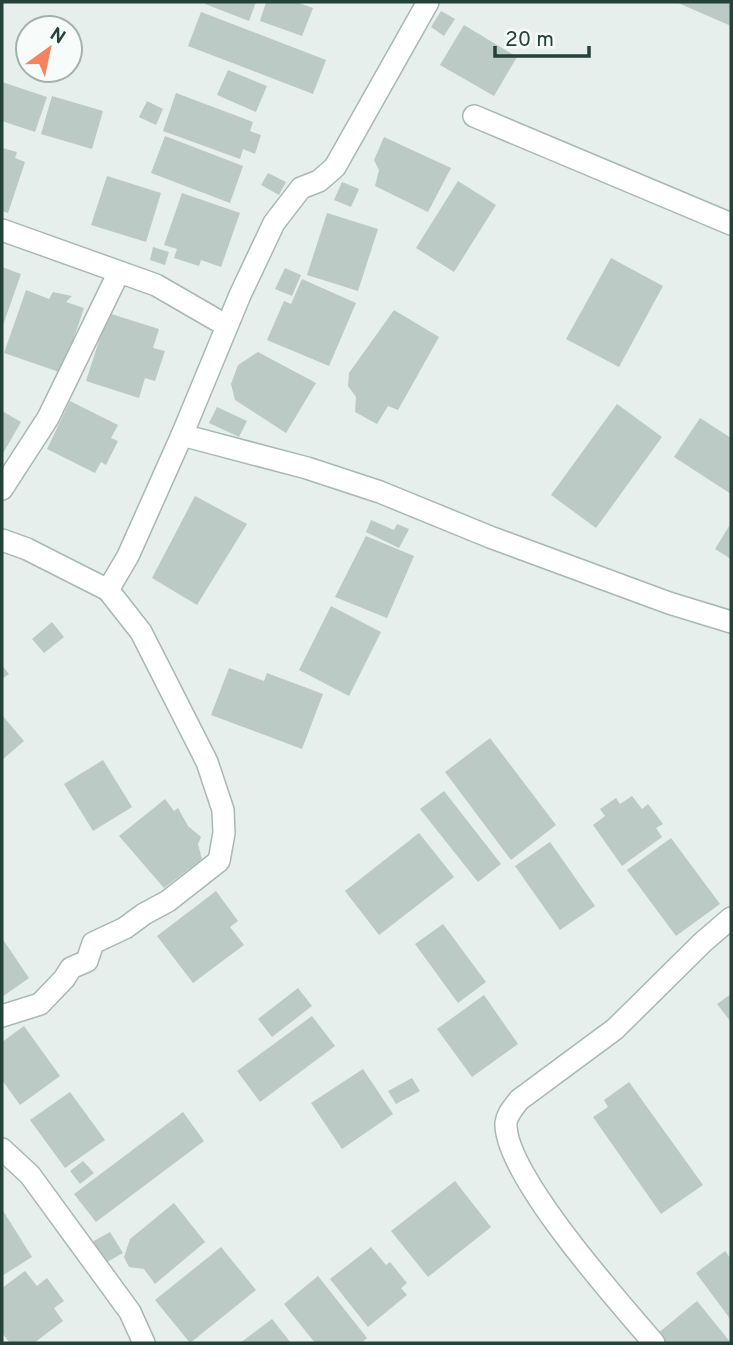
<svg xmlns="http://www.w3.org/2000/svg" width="733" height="1345" font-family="Overpass,sans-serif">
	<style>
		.building { fill: #bbcac4 }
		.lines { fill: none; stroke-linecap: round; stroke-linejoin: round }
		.minor-casing { stroke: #a8b8b2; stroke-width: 24 }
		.minor { stroke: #fff; stroke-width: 21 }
	</style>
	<rect width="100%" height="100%" fill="#e6efeb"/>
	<g class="building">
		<polygon points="206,2 256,2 249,21 205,4"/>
		<polygon points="266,2 296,2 313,8 302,36 260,21"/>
		<polygon points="676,2 731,2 731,26"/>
		<polygon points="441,11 455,19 444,36 431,27"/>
		<polygon points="201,12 326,60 313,94 188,46"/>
		<polygon points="464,25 517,57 494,96 440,65"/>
		<polygon points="228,70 267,86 256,112 217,95"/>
		<polygon points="2,82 47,97 35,132 2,121"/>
		<polygon points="176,93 253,122 250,131 261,135 255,154 243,149 240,159 163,131"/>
		<polygon points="52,96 103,111 92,149 41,134"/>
		<polygon points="147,101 163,109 156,125 139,117"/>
		<polygon points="165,136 243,166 230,203 151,173"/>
		<polygon points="384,137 451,168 428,212 375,186 379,170 374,160"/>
		<polygon points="2,148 17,152 15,158 25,162 8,213 2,211"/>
		<polygon points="268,173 286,182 279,195 261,185"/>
		<polygon points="107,176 161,193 146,242 91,225"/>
		<polygon points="458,181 496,205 454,272 416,248"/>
		<polygon points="342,182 359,189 351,207 334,200"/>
		<polygon points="182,193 240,213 221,267 201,260 199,266 174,258 177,249 164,245"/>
		<polygon points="327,213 378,229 358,291 307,275"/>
		<polygon points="153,247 169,252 165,265 150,260"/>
		<polygon points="611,258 663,286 619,367 566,339"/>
		<polygon points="2,267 21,274 2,328"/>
		<polygon points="285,268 301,275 292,296 275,289"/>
		<polygon points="302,279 356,303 329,366 267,340 284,301 291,304"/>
		<polygon points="26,290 49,299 53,292 72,296 66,302 84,308 62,373 4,353"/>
		<polygon points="394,310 439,337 398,410 388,406 377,424 355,412 356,397 348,386 349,373"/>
		<polygon points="108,313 159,329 153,348 165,351 155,381 145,378 139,398 86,381"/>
		<polygon points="258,352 316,383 286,433 235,400 231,384 238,365"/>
		<polygon points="70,401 118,425 111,438 118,441 106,465 101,462 95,473 47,449"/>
		<polygon points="617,404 662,437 596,528 551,495"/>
		<polygon points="217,407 247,421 239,437 209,423"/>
		<polygon points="2,411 21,422 2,455"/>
		<polygon points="700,418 731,438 731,494 674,457"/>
		<polygon points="195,496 247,524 197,605 152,578"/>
		<polygon points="371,520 394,530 397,524 409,529 399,548 366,532"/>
		<polygon points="731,523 731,559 715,549"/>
		<polygon points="366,536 414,556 387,618 335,597"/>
		<polygon points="331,606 381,632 349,696 299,670"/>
		<polygon points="52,622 64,637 44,653 32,639"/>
		<polygon points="2,665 9,674 2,679"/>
		<polygon points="229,668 264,681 267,673 323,694 302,749 211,715"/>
		<polygon points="2,715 24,741 2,760"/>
		<polygon points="490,738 556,825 511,860 445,772"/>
		<polygon points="103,760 132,807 93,831 64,784"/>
		<polygon points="444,791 501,864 478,882 420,809"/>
		<polygon points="632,796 642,809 648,804 663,824 656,828 662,837 622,866 593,825 605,816 600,809 616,798 620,804"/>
		<polygon points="165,799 174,811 178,808 188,826 201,837 198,844 202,859 164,888 119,836"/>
		<polygon points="419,833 454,877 379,935 345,891"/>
		<polygon points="671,838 720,904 676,936 627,870"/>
		<polygon points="550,842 595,906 560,930 515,866"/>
		<polygon points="216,891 238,921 230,927 244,945 193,983 157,936"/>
		<polygon points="443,924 486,982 458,1003 415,944"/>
		<polygon points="2,938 29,978 2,997"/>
		<polygon points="298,988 312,1006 272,1037 258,1019"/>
		<polygon points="731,994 731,1022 717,1004"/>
		<polygon points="484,995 518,1044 472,1077 437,1029"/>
		<polygon points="312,1016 335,1046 260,1102 237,1071"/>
		<polygon points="24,1026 60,1076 20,1105 2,1080 2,1042"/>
		<polygon points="363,1069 393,1114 342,1149 311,1103"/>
		<polygon points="412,1078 420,1091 396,1104 388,1091"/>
		<polygon points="629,1082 703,1185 661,1214 593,1117 608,1107 604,1100"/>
		<polygon points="70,1092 105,1140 65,1168 30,1120"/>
		<polygon points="183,1112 204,1141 96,1222 74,1194"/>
		<polygon points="83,1161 94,1173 80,1184 70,1171"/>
		<polygon points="455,1181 491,1227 428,1277 391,1231"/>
		<polygon points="174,1203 205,1242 155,1284 144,1269 129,1267 124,1257 130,1239"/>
		<polygon points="2,1209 32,1257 2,1276"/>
		<polygon points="110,1232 123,1253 105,1263 92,1242"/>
		<polygon points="221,1247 256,1290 190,1343 155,1300"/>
		<polygon points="371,1247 386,1265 390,1262 407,1283 401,1288 407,1295 368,1327 330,1279"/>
		<polygon points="725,1251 731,1259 731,1320 696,1273"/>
		<polygon points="25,1271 37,1286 47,1278 64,1301 54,1308 63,1321 34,1343 10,1343 2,1333 2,1288"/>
		<polygon points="318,1276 367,1338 361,1343 315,1343 284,1304"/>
		<polygon points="697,1301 731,1343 665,1343 657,1334"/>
		<polygon points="272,1319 291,1343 240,1343"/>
	</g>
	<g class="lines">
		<g class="minor-casing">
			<g id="minor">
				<polyline points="474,116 731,224"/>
				<polyline points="2,230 156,285 227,326"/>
				<polyline points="182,435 240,295 274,223 301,188 319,181 335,167 428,2"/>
				<polyline points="2,489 48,418 119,272"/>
				<polyline points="2,540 27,549 108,590"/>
				<polyline points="2,1016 40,1004 64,979 71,968 87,961 93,943 125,928 144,914 168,901 219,861 224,833 223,810 207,762 141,632 108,590 128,556 182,435 307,468 380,492 490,537 669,603 731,622"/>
				<polyline points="2,1149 30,1175 130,1312 144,1343"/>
				<path d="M654 1343C619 1302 504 1174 506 1123 507 1114 514 1107 519 1100L615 1029 703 942 731 918"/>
			</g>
		</g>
		<use href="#minor" class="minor"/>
	</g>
	<rect width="733" height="1345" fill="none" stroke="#24423a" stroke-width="7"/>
	<g transform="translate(49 49) rotate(33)"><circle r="33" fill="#f7fbf9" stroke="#a3b1ad" stroke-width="2"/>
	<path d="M0-5L12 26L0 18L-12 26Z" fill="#f4845f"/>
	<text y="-10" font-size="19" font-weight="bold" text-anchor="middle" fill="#24423a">N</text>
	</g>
	<path d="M495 46v10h94v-10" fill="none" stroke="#24423a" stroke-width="3.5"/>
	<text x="505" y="46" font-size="21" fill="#24423a" stroke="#f7fbf9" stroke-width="5" paint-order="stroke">20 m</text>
</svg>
